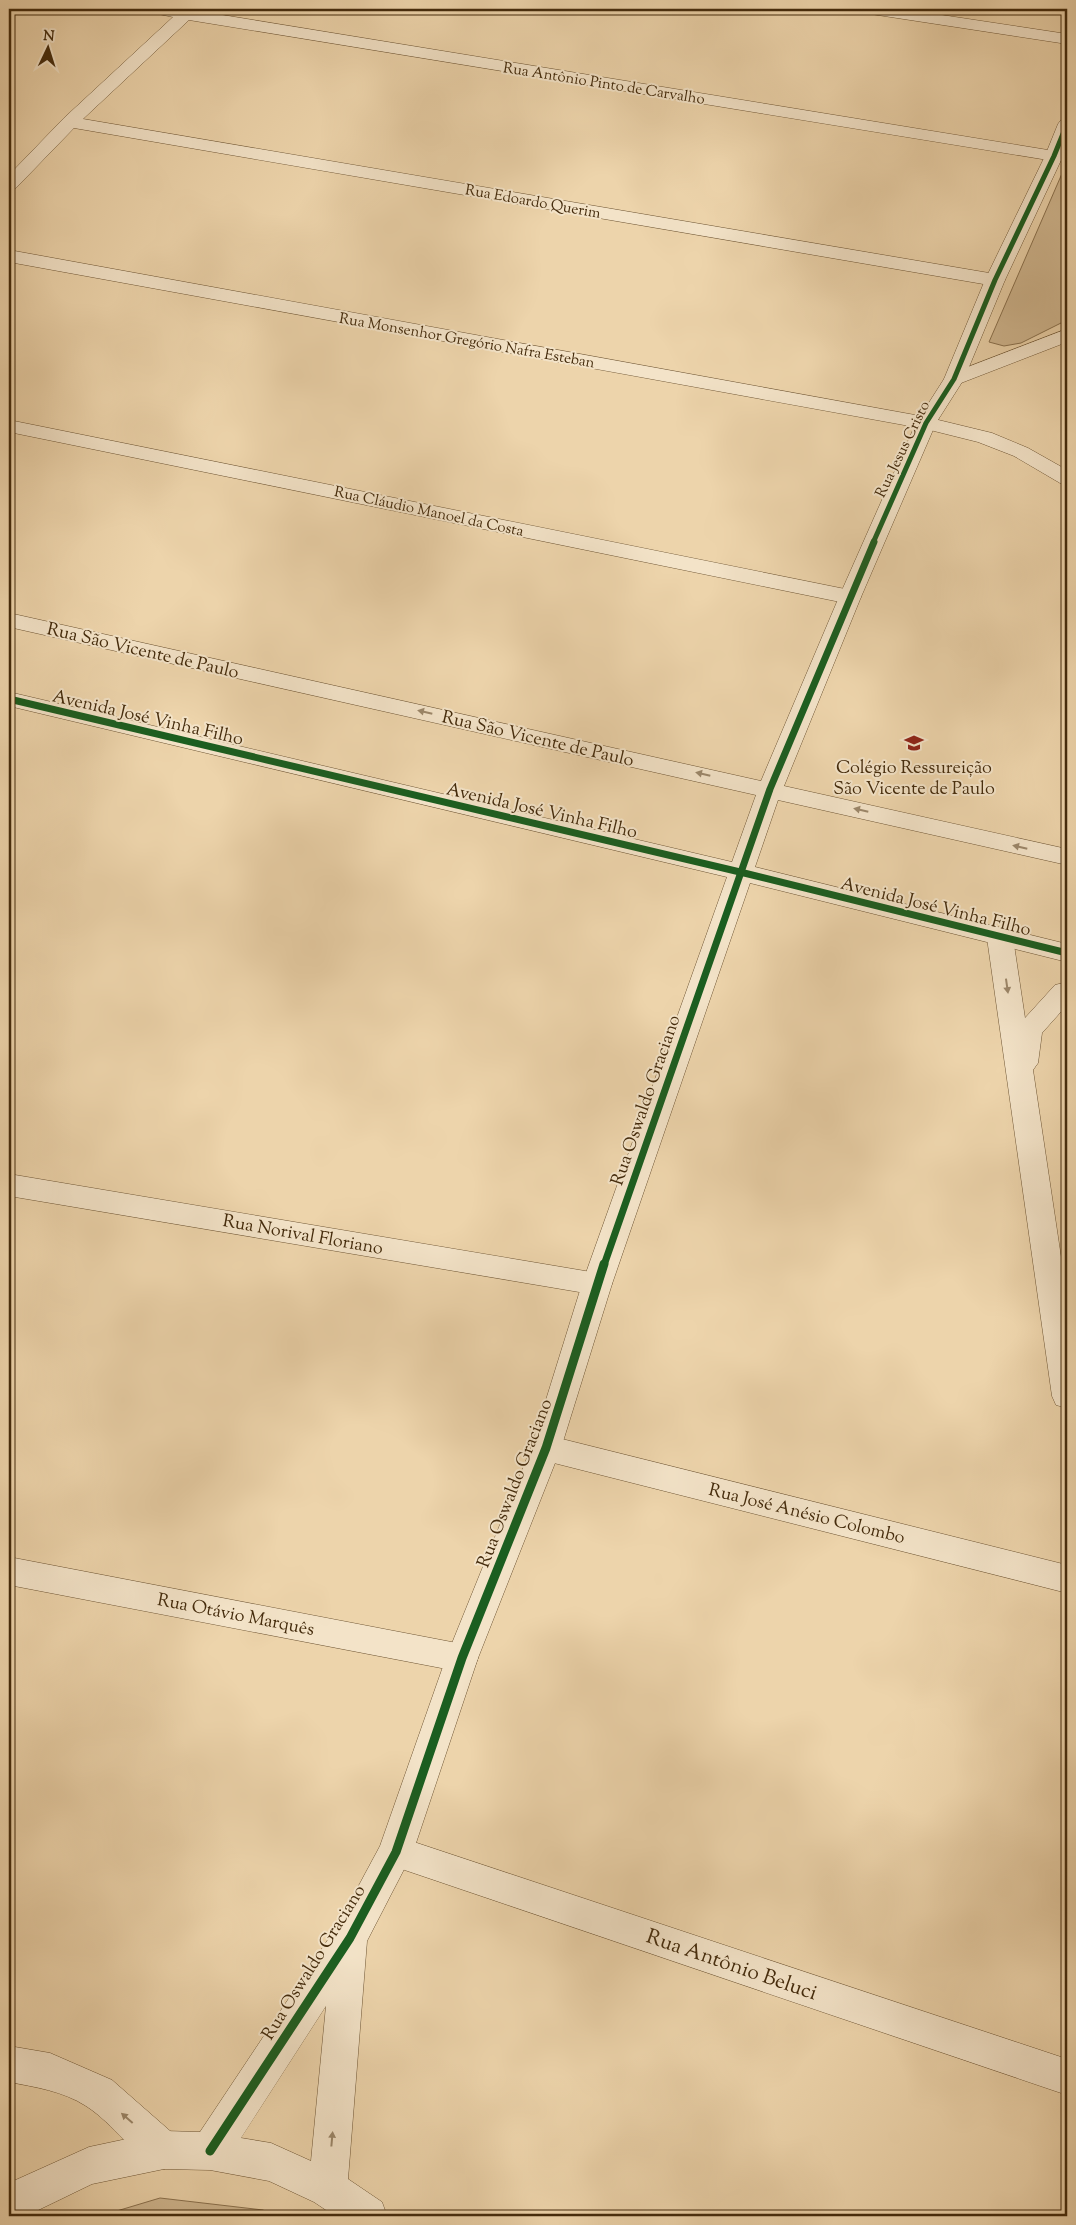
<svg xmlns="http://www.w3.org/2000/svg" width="1076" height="2225" font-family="'Sorts Mill Goudy',serif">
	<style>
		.green { fill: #d0b790; stroke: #8a714e }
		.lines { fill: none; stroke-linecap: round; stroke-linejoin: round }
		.minor-casing { stroke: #6e5534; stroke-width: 1 }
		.tertiary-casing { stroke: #6e5534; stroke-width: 1 }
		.minor { fill: #f3e3c8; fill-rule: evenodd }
		.tertiary { fill: #f3e3c8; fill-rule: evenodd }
		.cycleway-far2-casing { stroke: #f3e3c8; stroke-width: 7 }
		.cycleway-far1-casing { stroke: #f3e3c8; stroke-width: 10 }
		.cycleway-casing { stroke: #f3e3c8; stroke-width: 12 }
		.cycleway-far2 { stroke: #1b5e20; stroke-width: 5 }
		.cycleway-far1 { stroke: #1b5e20; stroke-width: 7 }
		.cycleway { stroke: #1b5e20; stroke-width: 9 }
		.oneway { fill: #9c876a }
		.labels { text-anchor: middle; stroke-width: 4; stroke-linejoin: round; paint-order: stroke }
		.far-street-label { font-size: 15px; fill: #442b0c; stroke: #f3e3c8 }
		.street-label { font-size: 18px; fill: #442b0c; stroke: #f3e3c8 }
		.poi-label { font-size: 18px; fill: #442b0c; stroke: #f3e3c8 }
		.near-street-label { font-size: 21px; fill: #442b0c; stroke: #f3e3c8 }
	</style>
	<rect width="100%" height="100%" fill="#edd4ab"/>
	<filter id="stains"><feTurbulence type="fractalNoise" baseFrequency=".004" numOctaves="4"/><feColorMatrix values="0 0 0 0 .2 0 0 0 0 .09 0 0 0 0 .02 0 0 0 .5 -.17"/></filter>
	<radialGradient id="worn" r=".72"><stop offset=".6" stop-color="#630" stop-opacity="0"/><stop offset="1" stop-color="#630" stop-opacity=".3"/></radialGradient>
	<g class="green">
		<polygon points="1067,162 1067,320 1021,343 1004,346 989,342"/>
		<polygon points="160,2198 263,2210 274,2216 100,2216"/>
	</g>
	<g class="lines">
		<g class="minor-casing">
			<g id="minor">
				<polygon points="147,9 199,9 198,11 1054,151 1060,152 1063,156 1060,160 1054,161 189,20 83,119 995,274 1002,276 1005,280 1002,284 995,286 74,128 15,189 9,190 9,175 64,118 173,17 149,12"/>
				<polygon points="863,9 902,9 1067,34 1067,44 871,14 865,12"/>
				<polygon points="9,250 926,417 992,433 1028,448 1067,470 1067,485 1060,483 1014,456 978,442 926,429 9,262"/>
				<polygon points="1067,329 1067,342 961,383 954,385 947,383 944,379 947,375"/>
				<polygon points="9,420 850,590 858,592 861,597 858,602 850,604 9,432"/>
				<polygon points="1000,929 1009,932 1013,938 1025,1018 1055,985 1067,982 1067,1005 1042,1033 1038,1063 1033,1070 1067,1297 1067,1408 1056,1405 1052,1396 987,938 991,932"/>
				<polygon points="9,1174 597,1273 607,1276 612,1284 607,1292 597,1295 9,1196"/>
				<polygon points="546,1435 1067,1565 1067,1593 546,1461 535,1457 531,1448 535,1439"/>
				<polygon points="9,1557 462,1644 474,1648 478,1658 474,1668 462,1672 9,1585"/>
				<polygon points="396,1836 1067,2059 1067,2095 384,1863 379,1852 384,1841"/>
				<path d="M9 2046 50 2053 112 2080 177 2137 183 2150 177 2163 164 2169C133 2156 114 2124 86 2106 63 2091 35 2087 9 2082Z"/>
			</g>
		</g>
		<g class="tertiary-casing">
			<path id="tertiary" d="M1067 119V145L1063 156 1005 280 964 379 936 423 861 597 784 786 1067 849V865L778 800 755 867 1067 944V962L750 883 612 1284 561 1448 478 1658 413 1852 367 1941 348 2179 382 2202 387 2216H335L314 2202 269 2181 210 2170 164 2169 92 2184 26 2216H9V2183L89 2147 164 2131 200 2132 337 1926 380 1846 446 1658 531 1448 582 1284 727 877 9 706V692L732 862 756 795 9 627V613L761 781 839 597 916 423 944 379 985 280 1045 156 1058 124 1061 120ZM326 2006 311 2161 271 2143 241 2138Z"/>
		</g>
		<use href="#minor" class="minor"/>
		<use href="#tertiary" class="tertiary"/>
		<g class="cycleway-far2-casing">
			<polyline id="cycleway-far2" points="873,543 926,423 954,379 995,280 1054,156 1067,124"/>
		</g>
		<g class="cycleway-far1-casing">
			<g id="cycleway-far1">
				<polyline points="9,699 740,872 1067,953"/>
				<polyline points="604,1265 770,789 874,542"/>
			</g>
		</g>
		<g class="cycleway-casing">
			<polyline id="cycleway" points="210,2151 350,1938 396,1852 462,1658 546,1448 604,1264"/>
		</g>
		<use href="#cycleway-far2" class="cycleway-far2"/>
		<use href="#cycleway-far1" class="cycleway-far1"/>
		<use href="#cycleway" class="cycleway"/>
	</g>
	<defs><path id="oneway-solid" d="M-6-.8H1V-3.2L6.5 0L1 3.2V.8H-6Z" transform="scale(1.25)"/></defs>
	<g class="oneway">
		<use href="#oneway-solid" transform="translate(425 712) rotate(-167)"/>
		<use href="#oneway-solid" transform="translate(703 774) rotate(-167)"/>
		<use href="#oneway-solid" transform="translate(861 810) rotate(-167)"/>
		<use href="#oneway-solid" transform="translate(1020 847) rotate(-167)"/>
		<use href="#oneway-solid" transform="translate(1007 986) rotate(82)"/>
		<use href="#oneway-solid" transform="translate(127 2118) rotate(-139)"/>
		<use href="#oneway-solid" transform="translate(332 2139) rotate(-85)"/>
	</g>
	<defs>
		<g id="school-bare" transform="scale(1.5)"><path d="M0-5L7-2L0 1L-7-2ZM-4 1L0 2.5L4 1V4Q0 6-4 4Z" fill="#8f2418" stroke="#f3e3c8" stroke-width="2.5" paint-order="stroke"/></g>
	</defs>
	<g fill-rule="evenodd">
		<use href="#school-bare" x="914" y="743"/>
	</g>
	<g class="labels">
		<g class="far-street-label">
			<text transform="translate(604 83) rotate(9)" y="5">Rua Antônio Pinto de Carvalho</text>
			<text transform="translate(533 201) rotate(10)" y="5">Rua Edoardo Querim</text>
			<text transform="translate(467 340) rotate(10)" y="5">Rua Monsenhor Gregório Nafra Esteban</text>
			<text transform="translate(902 449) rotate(-64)" y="5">Rua Jesus Cristo</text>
			<text transform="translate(429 511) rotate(12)" y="5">Rua Cláudio Manoel da Costa</text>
		</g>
		<g class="street-label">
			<text transform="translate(143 650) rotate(13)" y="6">Rua São Vicente de Paulo</text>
			<text transform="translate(148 717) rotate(13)" y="6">Avenida José Vinha Filho</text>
			<text transform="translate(538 738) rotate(13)" y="6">Rua São Vicente de Paulo</text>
			<text transform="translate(542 810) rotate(13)" y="6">Avenida José Vinha Filho</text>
			<text transform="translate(936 906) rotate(14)" y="6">Avenida José Vinha Filho</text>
			<text transform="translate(645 1100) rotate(-71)" y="6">Rua Oswaldo Graciano</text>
			<text transform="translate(303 1234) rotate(10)" y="6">Rua Norival Floriano</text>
			<text transform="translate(514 1483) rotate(-69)" y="6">Rua Oswaldo Graciano</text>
			<text transform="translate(807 1513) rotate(14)" y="6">Rua José Anésio Colombo</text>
			<text transform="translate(236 1614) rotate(11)" y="6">Rua Otávio Marquês</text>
			<text transform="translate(313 1962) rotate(-58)" y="6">Rua Oswaldo Graciano</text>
		</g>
		<g class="poi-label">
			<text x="914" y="773">Colégio Ressureição<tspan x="914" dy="21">São Vicente de Paulo</tspan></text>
		</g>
		<g class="near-street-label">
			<text transform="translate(732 1964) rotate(19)" y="7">Rua Antônio Beluci</text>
		</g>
	</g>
	<rect width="1076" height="2225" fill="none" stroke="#edd4ab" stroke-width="30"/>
	<rect x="10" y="10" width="1056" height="2205" fill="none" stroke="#442b0c" stroke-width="2.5"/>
	<rect x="15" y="15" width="1046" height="2195" fill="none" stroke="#442b0c"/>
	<g transform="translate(48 48) rotate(4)" stroke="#f3e3c8" stroke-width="4" paint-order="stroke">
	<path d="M0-4L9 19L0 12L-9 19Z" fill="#442b0c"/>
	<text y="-8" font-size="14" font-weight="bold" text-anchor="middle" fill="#442b0c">N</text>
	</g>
	<rect width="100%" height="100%" filter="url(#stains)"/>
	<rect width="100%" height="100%" fill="url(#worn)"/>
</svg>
